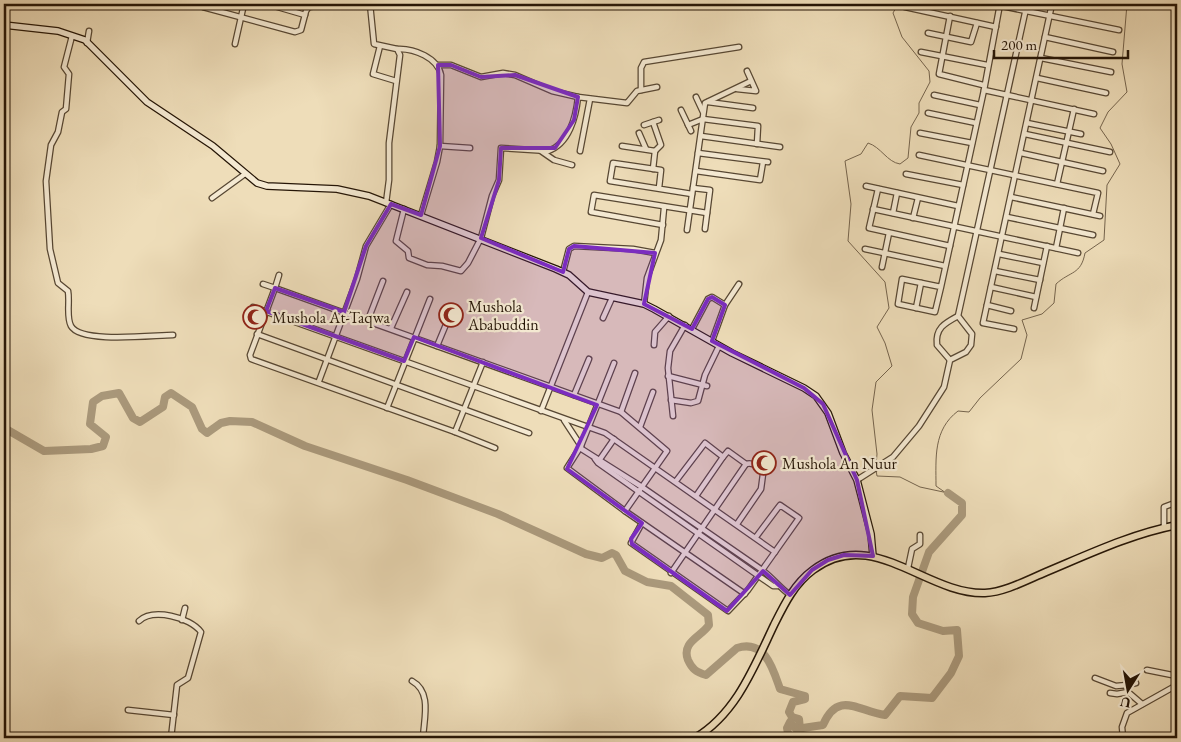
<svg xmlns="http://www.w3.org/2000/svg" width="1181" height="742" font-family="'EB Garamond',serif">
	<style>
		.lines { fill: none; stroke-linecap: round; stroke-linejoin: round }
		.stream { stroke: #75644d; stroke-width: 1 }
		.river { stroke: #aa997c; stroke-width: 8 }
		.street-casing { stroke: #574733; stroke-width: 7 }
		.secondary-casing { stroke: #251506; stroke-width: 8 }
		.primary-casing { stroke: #251506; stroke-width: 9 }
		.street { stroke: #f4e9d2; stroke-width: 4.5 }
		.secondary { stroke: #f4e9d2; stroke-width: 5.5 }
		.primary { stroke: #eeddb9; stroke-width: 6 }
		.marked { fill: #7b2cbf; fill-opacity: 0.2; stroke: #7b2cbf; stroke-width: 4; stroke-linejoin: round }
		.labels { text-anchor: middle; stroke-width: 4.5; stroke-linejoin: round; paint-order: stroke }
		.poi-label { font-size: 16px; fill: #251506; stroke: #f4e9d2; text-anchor: start }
	</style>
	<rect width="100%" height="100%" fill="#eeddb9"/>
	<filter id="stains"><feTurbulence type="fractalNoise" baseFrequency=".004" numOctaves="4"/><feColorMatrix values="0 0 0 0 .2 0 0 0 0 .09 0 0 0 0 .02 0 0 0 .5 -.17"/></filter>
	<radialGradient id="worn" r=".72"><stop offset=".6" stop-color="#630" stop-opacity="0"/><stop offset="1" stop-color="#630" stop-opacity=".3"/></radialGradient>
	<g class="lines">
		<g class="stream">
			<path d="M876 466 877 454 872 410 876 382 892 366 885 343 877 327 889 308 885 282 848 241 851 204 845 161 861 154 868 143C881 147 887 162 900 164L908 158 911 127 919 113V103L930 82 929 71 902 37 893 13 898 4"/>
			<polyline points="876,470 877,476 900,477 920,487 948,493"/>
			<path d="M946 493 936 486C936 458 933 430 958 411L969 412 980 398 1021 359 1027 335 1022 320 1042 314 1054 303 1056 284C1070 271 1081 275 1085 253L1104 240 1107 185 1120 164 1111 144 1100 128 1108 112 1127 92 1122 64 1127 4"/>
		</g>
		<g class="river">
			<path d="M4 431 6 429 44 451 91 449 103 446 106 437 90 424 93 402 102 396 119 393 133 418 140 422 163 407 165 397 171 393 192 407 202 429 207 433 221 423 230 421 252 422 305 446 407 480 498 514 586 554 602 558 612 553 616 555 625 571 647 582 671 586 708 615 709 625C701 637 681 642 688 660 692 669 696 672 706 675L737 648C765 639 773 669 780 689L805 696V699L793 702 789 712 792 717 799 719 800 729"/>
			<polyline points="4,497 6,500 4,510"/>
			<path d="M789 738 787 728 790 722 796 729 823 725C838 690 858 711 885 715L900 696 932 698 951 673 959 656 957 630 943 631 918 623 912 614 913 597 929 552 962 515V503L948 493"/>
		</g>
		<g class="street-casing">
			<g id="street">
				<polyline points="370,4 374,44 397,49 400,55 389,143 389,180 386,203"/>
				<polyline points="992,4 1119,30"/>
				<polyline points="1000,4 984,90 1094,114"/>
				<polyline points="1106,4 1118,6"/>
				<polyline points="274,6 305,15"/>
				<polyline points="203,7 295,32 301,30 306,11 309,7 332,4"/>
				<polyline points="905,7 996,27"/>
				<polyline points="950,16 939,74 983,85"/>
				<polyline points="928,33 971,42 977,23"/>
				<path d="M72 36 64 67 69 74 66 109 62 112 58 132 51 145 46 181 50 249 58 283 68 291C70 302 66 317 71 326 81 344 154 335 173 335"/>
				<polyline points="1045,37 1113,52"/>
				<polyline points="87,43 89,31"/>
				<polyline points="235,44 244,4"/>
				<polyline points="380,46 373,74 396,81"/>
				<path d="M397 49C414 48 438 58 441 75L440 146 437 162 421 215"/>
				<polyline points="921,52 987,65"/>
				<polyline points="1041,58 1111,72"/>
				<polyline points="438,65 451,65 481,77 503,73 515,75 552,91 578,97"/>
				<polyline points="1037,78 1106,93"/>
				<polyline points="737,89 756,91 747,71"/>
				<polyline points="641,90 641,68 644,62 739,47"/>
				<polyline points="934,95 980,105"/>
				<polyline points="696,97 703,112"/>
				<polyline points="708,102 753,108"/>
				<polyline points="681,110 691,131"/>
				<polyline points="928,113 976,123"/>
				<polyline points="653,122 661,145 655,151"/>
				<polyline points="1027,123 1081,134"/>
				<polyline points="644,125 659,120"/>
				<polyline points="688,125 703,119 758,126 757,144"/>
				<polyline points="639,133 646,149"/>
				<polyline points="920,133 972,143"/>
				<polyline points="1025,134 1110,152"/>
				<polyline points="701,136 780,147"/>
				<polyline points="440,146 470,148"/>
				<polyline points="622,146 655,151 653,169"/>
				<polyline points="541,151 554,160 572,165"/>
				<polyline points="580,151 590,99"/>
				<polyline points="698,153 768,162"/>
				<polyline points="1021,153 1103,171"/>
				<polyline points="919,155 1098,193 1093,214"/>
				<polyline points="696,171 760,180 763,162"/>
				<polyline points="906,174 963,185"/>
				<polyline points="1057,184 1074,109"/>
				<polyline points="866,186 958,206"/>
				<polyline points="659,188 661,170 613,163 610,181 692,194"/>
				<polyline points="693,188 710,190 705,229"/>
				<polyline points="878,189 869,228 950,246"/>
				<polyline points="1011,197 1100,216"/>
				<polyline points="212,198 245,174"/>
				<path d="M404 209 396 241 408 251 409 258 427 265 442 266 461 271 468 263 481 238 492 196 499 180 501 148 548 151C569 144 576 117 578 97L627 103 637 91 657 87"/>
				<polyline points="873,209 1078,253"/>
				<polyline points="893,213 897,193"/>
				<polyline points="1007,217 1093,235"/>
				<polyline points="913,218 918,198"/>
				<polyline points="663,225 591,212 594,195 707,213"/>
				<polyline points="687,230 705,103 751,81"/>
				<polyline points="1056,248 1064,208"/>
				<polyline points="865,249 945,266"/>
				<polyline points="999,254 1043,263"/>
				<polyline points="882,267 889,233"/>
				<polyline points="995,271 1040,280"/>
				<polyline points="563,272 569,249 574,246 633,249 655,253"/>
				<polyline points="263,284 275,288 279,275"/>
				<polyline points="941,287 902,279 898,304 935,312 941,287 984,90"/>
				<polyline points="991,287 1036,297"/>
				<polyline points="644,304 647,278 661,240 664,208"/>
				<polyline points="987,305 1011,311"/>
				<polyline points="253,307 605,433 775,552"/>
				<polyline points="916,308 921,283"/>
				<polyline points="1034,308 1047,246"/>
				<polyline points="603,318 612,298"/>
				<polyline points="368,320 383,281"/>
				<polyline points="391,328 407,292"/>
				<polyline points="692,329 708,299 712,297 725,305"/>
				<polyline points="1014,329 983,323 1052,4"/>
				<polyline points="257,334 529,433"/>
				<polyline points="712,341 725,305 739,284"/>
				<polyline points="654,345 655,332 669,316"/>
				<polyline points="437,346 452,310"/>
				<path d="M950 360 937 345C935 328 945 323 958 316"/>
				<polyline points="483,362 455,432 251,359 250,355 275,288 621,412 667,451 625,511 745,594"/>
				<polyline points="614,363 581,446 567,468 625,511"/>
				<polyline points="668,376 707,386"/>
				<polyline points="319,381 357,279 366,246 391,204"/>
				<polyline points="574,395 589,359"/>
				<polyline points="671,400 691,403 698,401 705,375 719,346"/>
				<polyline points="387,408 430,299"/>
				<polyline points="541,411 588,292"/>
				<polyline points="621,412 635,373"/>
				<polyline points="673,416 668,368 670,351 685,325"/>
				<polyline points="564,420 581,446"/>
				<polyline points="640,427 653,392"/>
				<polyline points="455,432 495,448"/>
				<path d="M580 448 642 487 762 570C773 578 779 587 790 595"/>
				<polyline points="595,459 598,463 773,586 778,586"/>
				<polyline points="598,462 614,439"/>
				<polyline points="857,480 893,457 919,426 944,387 950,360 966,352 971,345 972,334 958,316 1027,4"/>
				<path d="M676 481 705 443 723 457 728 451 746 464C753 462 761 467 763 474L761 489 737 524"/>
				<polyline points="696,496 723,457"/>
				<polyline points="642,523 631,543 728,611 748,590 799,518 780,505 756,537"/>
				<polyline points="1164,527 1164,507 1172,504"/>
				<polyline points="908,568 912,549 920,544 920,535"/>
				<polyline points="671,573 746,464"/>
				<polyline points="182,620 185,608"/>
				<path d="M139 621C153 608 190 617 201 632L188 678 177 685 171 738"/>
				<polyline points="1147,670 1177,676"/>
				<polyline points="1095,678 1116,686 1127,685 1128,692"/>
				<path d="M412 681C432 692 424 718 423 738"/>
				<polyline points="1127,685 1136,683"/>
				<polyline points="1110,693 1117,694 1128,692 1142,704"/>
				<polyline points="128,710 174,715"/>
				<polyline points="1123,738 1122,727 1127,713 1177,685"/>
			</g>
		</g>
		<g class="secondary-casing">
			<polyline id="secondary" points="4,25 58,31 85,40 147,102 213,146 257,183 267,186 337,189 369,196 556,269 569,275 588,292 644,304 654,309 732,353 804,388 816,396 828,413 843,453 857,480 871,534 873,556"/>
		</g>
		<g class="primary-casing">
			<path id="primary" d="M695 738C736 714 754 667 774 625 784 605 794 584 813 570 872 525 926 595 985 593 1005 592 1027 580 1046 572 1089 554 1131 534 1177 525"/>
		</g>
		<use href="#street" class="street"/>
		<use href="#secondary" class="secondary"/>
		<use href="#primary" class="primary"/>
	</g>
	<path class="marked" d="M438 65H451L481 77 515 75 578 97 574 120 555 148H501L499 180 481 238 563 272 569 249 574 246 655 253 644 304 692 329 708 299 712 297 725 305 712 341 804 388 823 404 857 480 873 556 844 555 828 560 812 570 790 595 763 571 727 611 632 544 631 539 642 523 567 469 597 405 414 337 404 361 266 311 275 288 344 312 366 246 391 204 421 215 440 146Z"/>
	<defs>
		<g id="mosque-ring" transform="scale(1.25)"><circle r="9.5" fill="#f4e9d2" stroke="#8f2418" stroke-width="1.5"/><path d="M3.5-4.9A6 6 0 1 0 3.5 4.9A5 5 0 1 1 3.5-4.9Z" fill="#8f2418"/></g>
	</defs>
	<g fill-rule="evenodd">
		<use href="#mosque-ring" x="451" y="315"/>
		<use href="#mosque-ring" x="255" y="317"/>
		<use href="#mosque-ring" x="764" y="463"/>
	</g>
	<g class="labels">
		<g class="poi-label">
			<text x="468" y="312">Mushola<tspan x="468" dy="18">Ababuddin</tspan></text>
			<text x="272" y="323">Mushola At-Taqwa</text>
			<text x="782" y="469">Mushola An Nuur</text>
		</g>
	</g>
	<rect width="1181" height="742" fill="none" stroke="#eeddb9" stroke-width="20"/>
	<rect x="5" y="5" width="1171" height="732" fill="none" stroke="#251506" stroke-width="2.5"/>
	<rect x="10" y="10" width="1161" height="722" fill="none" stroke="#251506"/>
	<g transform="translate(1128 690) rotate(191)" stroke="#f4e9d2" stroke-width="4" paint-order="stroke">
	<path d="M0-4L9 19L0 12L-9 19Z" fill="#251506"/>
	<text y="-8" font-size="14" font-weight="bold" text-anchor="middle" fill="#251506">U</text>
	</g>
	<path d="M994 50v8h134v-8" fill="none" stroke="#251506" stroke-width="2.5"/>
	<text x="1001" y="50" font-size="15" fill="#251506" stroke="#f4e9d2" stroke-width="4" paint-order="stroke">200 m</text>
	<rect width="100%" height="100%" filter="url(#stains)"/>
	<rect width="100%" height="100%" fill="url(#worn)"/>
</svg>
